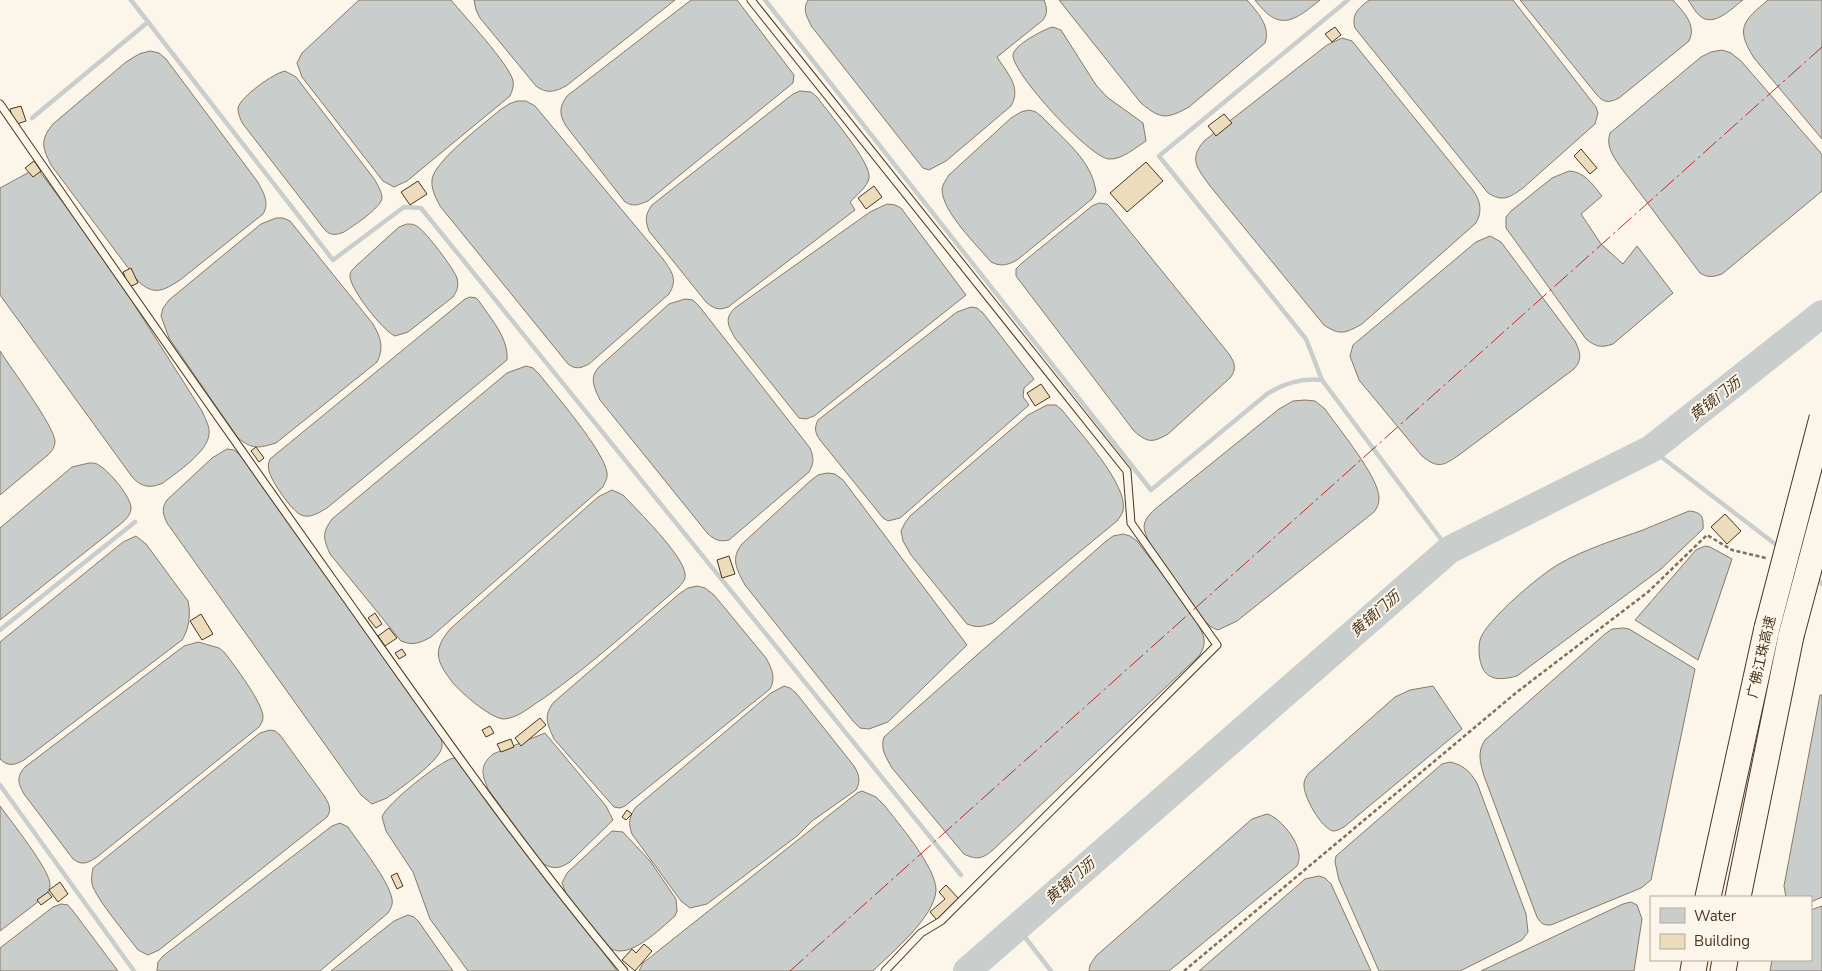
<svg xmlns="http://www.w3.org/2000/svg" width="1822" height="971" font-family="'Nunito Sans','Noto Sans SC',sans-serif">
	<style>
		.water { fill: #c9cecd; stroke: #887966 }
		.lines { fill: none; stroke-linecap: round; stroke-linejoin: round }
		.stream { stroke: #c9cecd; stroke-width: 4.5 }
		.river { stroke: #c9cecd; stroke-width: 28 }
		.building { fill: #ecdcbc; stroke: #4a3520 }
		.service-casing { stroke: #4a3520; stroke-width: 9 }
		.motorway-casing { stroke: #4a3520; stroke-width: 27 }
		.path { stroke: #7f6f5c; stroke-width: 2.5; stroke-dasharray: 4 2.5; stroke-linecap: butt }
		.service { stroke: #fbf6e9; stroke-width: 7 }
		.motorway { stroke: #fbf6e9; stroke-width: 25 }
		.motorway-bridge-casing { stroke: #4a3520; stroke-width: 27; stroke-linecap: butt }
		.motorway-bridge { stroke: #fbf6e9; stroke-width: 25 }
		.power { stroke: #c62828; stroke-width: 1; stroke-dasharray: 18 4 2.5 4; stroke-linecap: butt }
		.labels { text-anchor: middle; stroke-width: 4; stroke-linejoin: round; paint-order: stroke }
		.street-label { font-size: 14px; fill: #4a3520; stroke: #fbf6e9 }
		.water-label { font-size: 15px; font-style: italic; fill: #4a3520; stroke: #fbf6e9 }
	</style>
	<rect width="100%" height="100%" fill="#fbf6e9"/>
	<g class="water">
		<path d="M359 0H451C464 16 510 65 513 81 514 87 512 91 510 96L407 181 394 187 383 181 302 77 297 63 302 53Z"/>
		<path d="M474 0H675L566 86C554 92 547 94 536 86L480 18 476 10Z"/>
		<path d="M691 0H737L794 75 793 83 648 201C638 205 634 207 625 202L566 126C559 114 559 107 567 96Z"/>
		<path d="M808 0H1044C1047 8 1048 13 1043 20L997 57C1007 73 1022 87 1011 106L946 161 929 170 923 168 919 163 812 27C807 17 802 10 808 0Z"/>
		<path d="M1059 0H1247C1257 12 1271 26 1265 43L1189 107C1167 119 1161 120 1141 103Z"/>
		<path d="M1255 0H1320C1293 22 1279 32 1255 0Z"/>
		<path d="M1369 0H1513L1596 107 1598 113 1595 124 1523 188C1509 198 1503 202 1488 193L1355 28C1351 14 1359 8 1369 0Z"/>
		<path d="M1520 0H1673C1683 12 1697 24 1689 41L1619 98C1609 103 1604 103 1597 95Z"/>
		<path d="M1688 0H1743C1732 8 1714 28 1700 16 1695 12 1692 5 1688 0Z"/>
		<path d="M1768 0H1822V139L1754 58C1735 28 1743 21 1768 0Z"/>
		<path d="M1053 27 1061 30 1096 85 1107 97 1143 123 1146 141C1136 147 1122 160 1109 159 1090 158 1012 73 1013 55 1014 45 1044 29 1053 27Z"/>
		<path d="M1342 38 1352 41 1472 189C1480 200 1483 210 1476 223L1362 324C1346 333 1340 336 1324 325L1210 186C1198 169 1188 160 1204 141L1327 45Z"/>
		<path d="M1722 50 1731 53 1741 61 1820 152 1822 155V191L1722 274C1713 277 1708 278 1700 273L1619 165C1612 154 1606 146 1610 133L1701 57 1711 52Z"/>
		<path d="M150 51 159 53 166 59 257 181C263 191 270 203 263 214L180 280C163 291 154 296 138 281L51 165C42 147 40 140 53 124L126 62 139 54Z"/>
		<path d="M285 71 296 77 375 180C378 186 382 192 382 198 381 208 353 226 344 232 336 235 331 236 325 230L243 124C240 119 238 114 238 108 240 97 274 73 285 71Z"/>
		<path d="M800 91 811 92 817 97C827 111 872 163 869 178 868 186 856 196 850 202L855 210 728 307C718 311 713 308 706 302L649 231C645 220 645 215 652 205L793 94Z"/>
		<path d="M517 101H526L535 106 663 259C672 272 678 279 669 294L589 364C581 368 576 370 568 364L440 206C436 198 431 189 432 180 433 162 485 123 500 110L509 104Z"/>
		<path d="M1029 110 1036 112 1042 117C1063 139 1092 160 1096 192L1092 199 1017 260C1008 265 1001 267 991 262 977 245 942 212 942 189 943 183 946 180 949 175L1011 118 1021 112Z"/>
		<path d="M37 168 102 254 202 411C205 419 210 426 209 434 208 452 177 472 163 483 151 488 143 488 133 478L0 295V188Z"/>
		<path d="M1569 171C1585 172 1592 184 1602 196L1581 214 1601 244 1623 264 1637 246 1673 293 1613 344C1601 348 1596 347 1586 339L1506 228V217L1511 211 1552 178Z"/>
		<path d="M1099 203 1107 204 1111 208 1229 354C1235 363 1237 369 1230 378L1168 434C1152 443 1148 443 1134 431L1016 276V269L1022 263 1092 206Z"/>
		<path d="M887 204 895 205 901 208 966 295 814 416 806 419 799 418 735 338C728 326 724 318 735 308L870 212Z"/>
		<path d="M276 218H283L290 221 373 324C381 338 384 348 377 362L276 443C259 448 253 450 238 438L169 338 161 316 163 308 169 300 261 224Z"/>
		<path d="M407 224C411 224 414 224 418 227 426 232 454 269 457 278 459 286 457 291 453 297L408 332 395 336C383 331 350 289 350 276 350 271 353 269 356 266L399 227Z"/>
		<path d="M1490 236 1501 242 1575 341C1580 352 1583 359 1574 369L1459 455C1443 466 1438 469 1422 456L1359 380 1350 356 1353 345 1476 242Z"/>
		<path d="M470 297 476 298 479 301C490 318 509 338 507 360L327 508C320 512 310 519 301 515 292 511 271 481 269 471 268 466 268 464 270 459L465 299Z"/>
		<path d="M685 299 693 300 699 306 810 448C814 458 814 463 809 472L729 540C720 542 715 540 708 534L600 400C594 387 589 378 599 367L669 304Z"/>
		<path d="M971 307 977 308 983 313 1034 379 1024 388 1023 397 1029 405 907 512 900 518 888 521 883 518 820 440C815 433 814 428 818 420L957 312Z"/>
		<path d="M0 351C10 367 54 426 55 441 55 447 52 451 48 455L0 495Z"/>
		<path d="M526 366 533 368 539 374C554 393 605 452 607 473 608 478 605 482 603 487L431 637C420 643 413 646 401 641L330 554C323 538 322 533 332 519L507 373Z"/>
		<path d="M1305 400 1315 401 1325 409C1338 428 1379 477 1379 498 1379 504 1377 508 1374 512L1237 621 1218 630 1211 627 1205 621C1193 605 1143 544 1144 526 1145 517 1154 510 1160 505L1279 409 1293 401Z"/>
		<path d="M1047 405H1056L1062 410C1078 431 1129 485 1123 511 1122 514 1119 518 1117 521L993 623C982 627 977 628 967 624L911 555 903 541 901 531 905 523 910 516 1028 415Z"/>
		<path d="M227 449 234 450 243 457 435 728C438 733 443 740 442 746 442 760 399 789 387 798L372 804 361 795 167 523C163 514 161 509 167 500L212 458Z"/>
		<path d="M89 463C93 463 97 463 100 466 110 472 131 497 131 508 131 514 127 518 123 522L0 620V528L72 467Z"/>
		<path d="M827 473 835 474 843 480 967 645 888 722 869 729 860 728 853 721 745 585C737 570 730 559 742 544L809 482 818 475Z"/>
		<path d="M612 490 623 495C637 510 684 556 685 574 686 580 682 583 679 587 635 625 592 664 544 698 532 705 519 718 504 719 491 719 457 690 450 679 435 659 434 649 450 629L598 497Z"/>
		<path d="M1689 511C1701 512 1704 516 1703 529L1661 569 1517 676C1505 679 1490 682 1483 669 1479 661 1478 649 1480 640 1485 621 1541 574 1559 564 1585 549 1615 540 1643 530 1658 524 1674 517 1689 511Z"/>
		<path d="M1123 534 1130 536 1137 541C1149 558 1203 623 1204 639 1205 646 1202 651 1199 656L995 848C984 858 978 861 964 854L892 768C886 757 880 749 884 737L1105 542 1113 536Z"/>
		<path d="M136 536 146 544 188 601C191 614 189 629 182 640L24 760C15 765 8 767 0 759V642L123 542Z"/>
		<polygon points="1705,546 1710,547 1732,559 1698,660 1635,620 1696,550"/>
		<path d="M697 586 705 588 714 595 766 658C772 669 776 678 770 689L625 806 620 808 614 807 554 739C547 723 543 716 554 702L679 594 688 588Z"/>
		<path d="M1623 628 1629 629 1695 669 1651 880 1641 888 1551 925C1543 925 1541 924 1537 917L1484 776C1480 762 1477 752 1485 740L1605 634 1612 629Z"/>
		<path d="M198 642 219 648 225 653C234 665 263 703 263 717 263 721 261 724 259 727L97 857C88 863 82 866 73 859L24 794C18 783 16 777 25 767L184 646Z"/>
		<path d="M784 686 790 688 796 693 854 766C859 774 861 781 856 790L812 821 797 836 707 904 690 908 681 901 632 834C628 823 629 818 635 808L771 693Z"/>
		<path d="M1433 686 1462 729 1344 827C1340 829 1337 831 1333 831 1321 828 1303 796 1304 784 1304 780 1306 777 1309 773L1395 697 1410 690Z"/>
		<polygon points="1820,695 1822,695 1822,897 1811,902 1811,897 1786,897 1784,886"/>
		<path d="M270 730 275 731 280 735 325 797C329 804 332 810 327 817L159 950 148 955 138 950C127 935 96 899 92 884 91 878 92 873 93 868L260 733Z"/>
		<path d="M545 733 606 806 613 820 570 862C559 869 552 870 541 862L488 789C482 774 479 766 493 754Z"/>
		<path d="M453 758 459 759 465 763 617 971H468L430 919 413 872 386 831 382 817C386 804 439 762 453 758Z"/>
		<path d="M1450 762C1464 765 1470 772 1477 783L1526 914 1528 932 1522 940 1460 971H1379L1339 880 1335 862 1336 856 1442 764Z"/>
		<path d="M862 791 876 797 884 805C898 823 936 867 936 890 935 917 891 953 873 971H639L643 963 857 793Z"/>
		<path d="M0 806C10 820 51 871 50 885 50 891 46 894 43 898L0 931Z"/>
		<path d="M1267 814C1279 817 1296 838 1298 850 1300 856 1299 861 1297 866L1169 971H1089L1090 965 1096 956 1252 819Z"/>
		<path d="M340 823 348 827C360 845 388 879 392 899 393 905 391 908 388 913L320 971H157L158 962 163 956 332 826Z"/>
		<path d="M612 831 623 832 650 861 676 899 677 911 675 916C661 928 629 961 610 948L567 896 562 883 567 873Z"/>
		<polygon points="1319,876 1325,878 1331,884 1371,971 1199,971 1305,879"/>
		<polygon points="1631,902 1637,905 1642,919 1634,971 1481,971 1623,904"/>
		<polygon points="61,904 68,905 73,911 118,971 0,971 0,948 53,907"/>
		<polygon points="1822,906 1822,971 1770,971 1772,960 1811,960 1811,910"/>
		<polygon points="408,915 414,917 419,922 453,971 331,971 394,921"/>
	</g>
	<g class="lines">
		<g class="stream">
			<polyline points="131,0 333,260 404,207 421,208 961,875"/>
			<path d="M765 0 1151 490 1267 394C1284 383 1302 378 1322 380"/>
			<polyline points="1348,0 1159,156 1306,339 1322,380 1449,550"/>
			<polyline points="32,118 148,22"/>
			<polyline points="1651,449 1779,547"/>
			<polyline points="1816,577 1822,584"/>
			<polyline points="0,630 135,522"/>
			<polyline points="0,785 134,971"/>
			<polyline points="1017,927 1051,971"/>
		</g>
		<polyline class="river" points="967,971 1449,550 1651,449 1822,314"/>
	</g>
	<g class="building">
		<polygon points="1335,27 1341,35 1332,42 1325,34"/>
		<polygon points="21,106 26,121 14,125 10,109"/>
		<polygon points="1224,114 1232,123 1216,136 1208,126"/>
		<polygon points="1581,149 1597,168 1590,174 1574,156"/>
		<polygon points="34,161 41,171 33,177 25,168"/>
		<polygon points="1146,162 1163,181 1127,212 1110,193"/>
		<polygon points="418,181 427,194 410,205 401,192"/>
		<polygon points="874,186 882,197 866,209 858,198"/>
		<polygon points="131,268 138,283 129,287 123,272"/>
		<polygon points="1041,384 1050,397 1035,406 1027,393"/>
		<polygon points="256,447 264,458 259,462 251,451"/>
		<polygon points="1725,514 1741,531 1727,544 1711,527"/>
		<polygon points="729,556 735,574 722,578 717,560"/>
		<polygon points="375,613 382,624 376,628 368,618"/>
		<polygon points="201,614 213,634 202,640 190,621"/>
		<polygon points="389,628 397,638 385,646 378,636"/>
		<polygon points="402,649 406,655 399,659 395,653"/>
		<polygon points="540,718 546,725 521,746 515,738"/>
		<polygon points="490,726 494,733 486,737 482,730"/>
		<polygon points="511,739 514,747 501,752 497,744"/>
		<polygon points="627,810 632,814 626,820 622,817"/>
		<polygon points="397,873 403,886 397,889 391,876"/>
		<polygon points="60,882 68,894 58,902 49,890"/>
		<polygon points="946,885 959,899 937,920 930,912 945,899 939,892"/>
		<polygon points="48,892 52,897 41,905 37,900"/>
		<polygon points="644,944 652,951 635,971 622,960 632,949 636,953"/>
	</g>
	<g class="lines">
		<g class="service-casing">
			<g id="service">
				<polyline points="751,0 1127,471 1131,523 1217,645 941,921 921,933 885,971"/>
				<path d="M0 104C115 271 231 436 348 601 437 727 525 853 624 971"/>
			</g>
		</g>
		<g class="motorway-casing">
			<g id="motorway">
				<polyline points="1708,897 1767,628"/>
				<polyline points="1738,897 1791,636"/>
				<polyline points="1693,971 1695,960"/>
				<polyline points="1723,971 1725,960"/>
			</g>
		</g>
		<polyline class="path" points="1184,971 1517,692 1648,592 1707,535 1732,550 1766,558"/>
		<use href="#service" class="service"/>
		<use href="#motorway" class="motorway"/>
		<g class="motorway-bridge-casing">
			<g id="motorway-bridge">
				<polyline points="1767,628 1822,418"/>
				<polyline points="1791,636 1822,520"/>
			</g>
		</g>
		<use href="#motorway-bridge" class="motorway-bridge"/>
		<polyline class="power" points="790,971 1822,47"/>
	</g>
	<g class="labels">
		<g class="street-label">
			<text transform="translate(1761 657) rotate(-77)" y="5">广佛江珠高速</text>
		</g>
		<g class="water-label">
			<text transform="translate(1715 399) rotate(-38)" y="5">黄镜门沥</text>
			<text transform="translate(1375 614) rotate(-41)" y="5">黄镜门沥</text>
			<text transform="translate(1070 881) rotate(-41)" y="5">黄镜门沥</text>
		</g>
	</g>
	<rect x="1650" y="896" width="162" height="65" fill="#fbf6e9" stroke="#b4a999"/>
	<rect x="1660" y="908" width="25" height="15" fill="#c9cecd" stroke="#b4a999"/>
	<text x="1694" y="921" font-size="15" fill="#4a3520">Water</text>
	<rect x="1660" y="934" width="25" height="15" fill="#ecdcbc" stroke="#b4a999"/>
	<text x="1694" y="946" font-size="15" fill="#4a3520">Building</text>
</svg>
